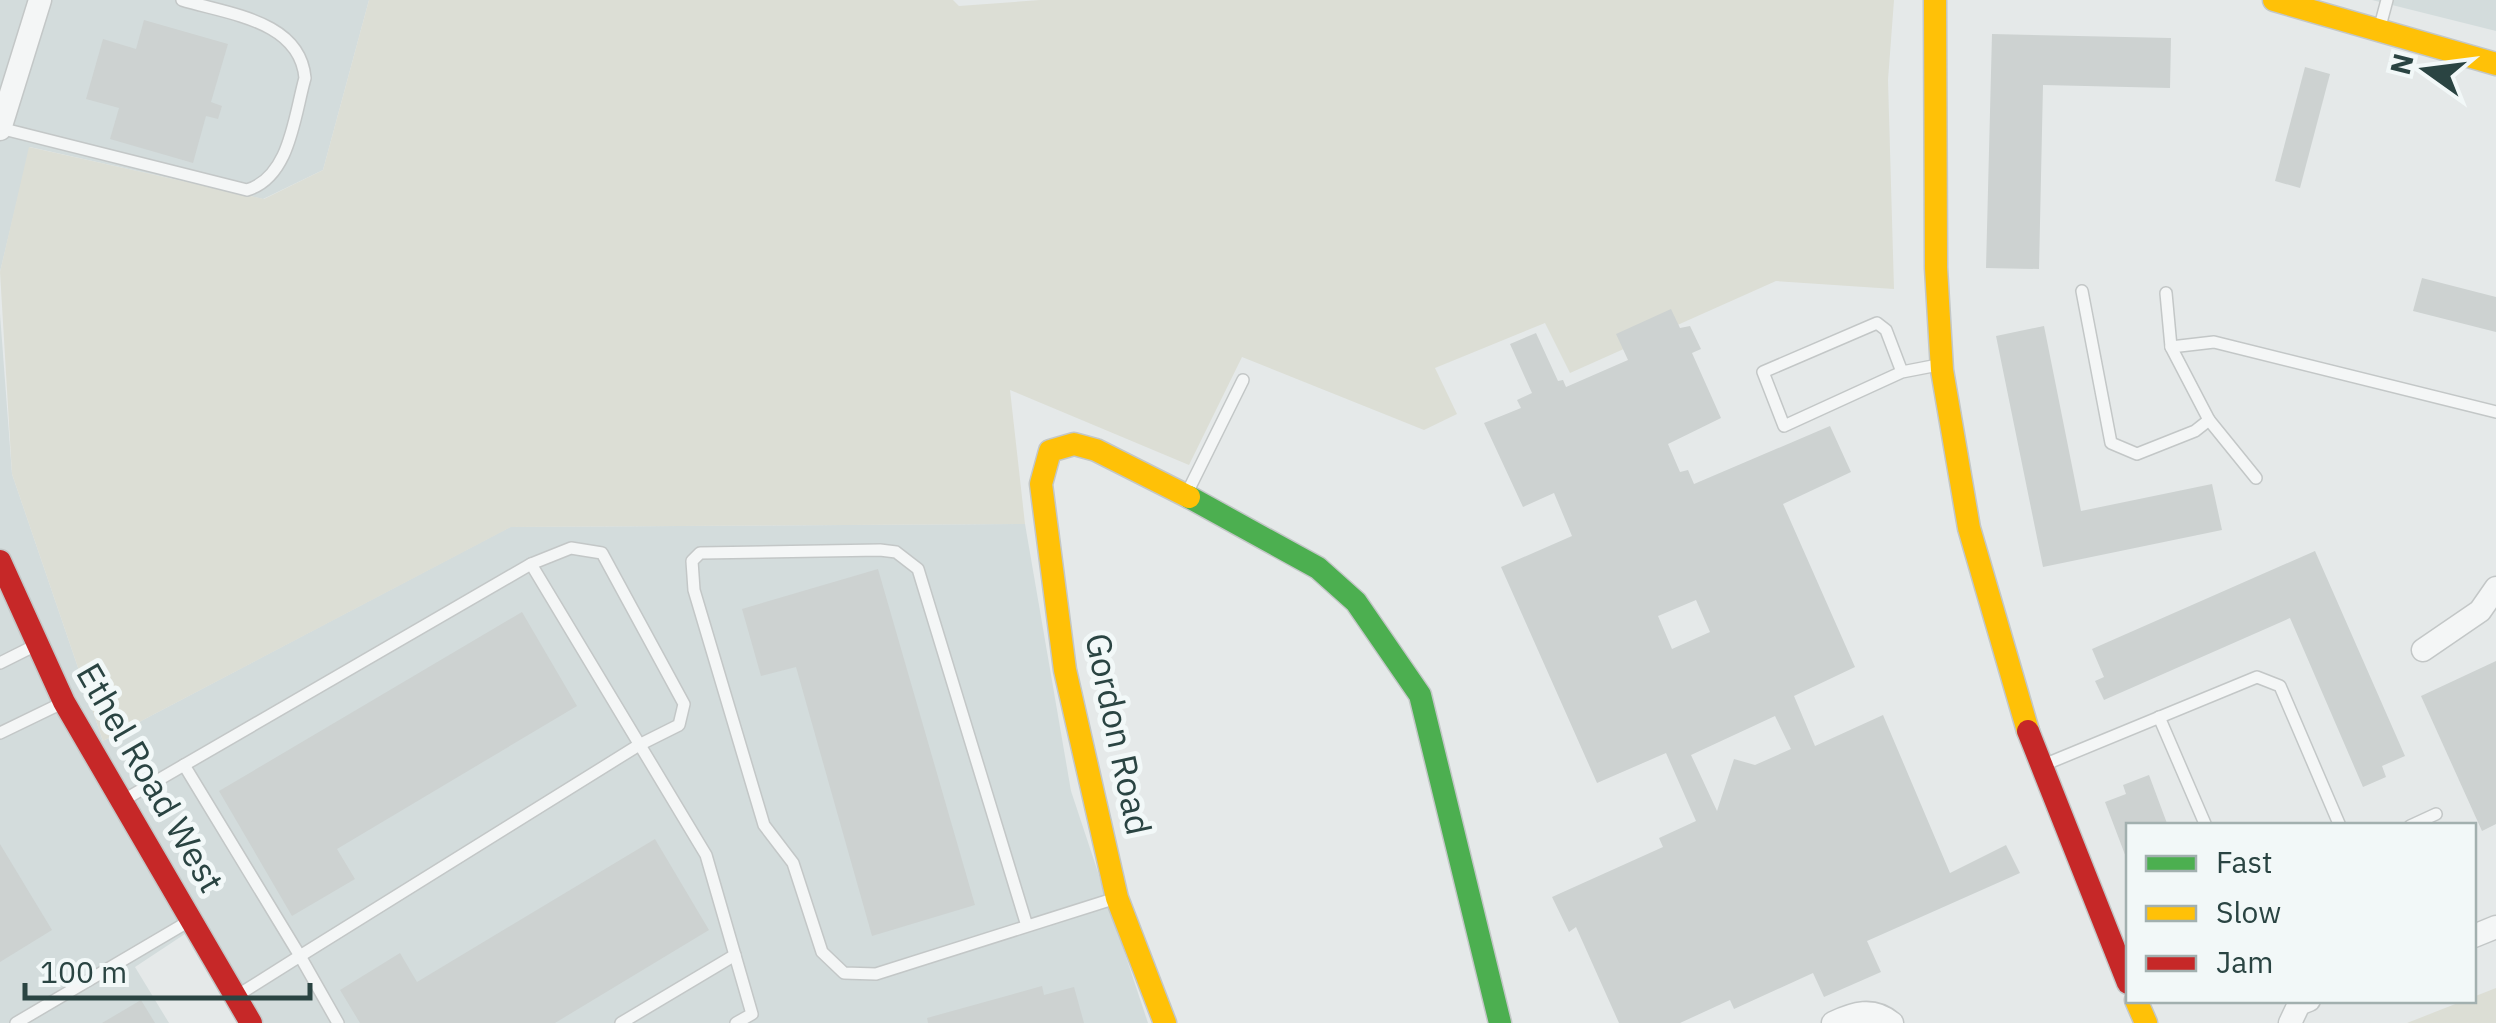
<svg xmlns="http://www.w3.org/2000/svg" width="2496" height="1023" font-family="'IBM Plex Sans',sans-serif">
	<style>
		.built { fill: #d3dcdc }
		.green { fill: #dcded5 }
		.building { fill: #cdd2d1; fill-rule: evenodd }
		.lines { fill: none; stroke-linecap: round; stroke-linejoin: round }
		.lane-casing { stroke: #c3c7c7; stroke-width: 14 }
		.street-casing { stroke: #c3c7c7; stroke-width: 25 }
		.fast-casing { stroke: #c3c7c7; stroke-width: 25 }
		.slow-casing { stroke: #c3c7c7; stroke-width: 25 }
		.jam-casing { stroke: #c3c7c7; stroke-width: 25 }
		.lane { stroke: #f4f6f6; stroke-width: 11 }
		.street { stroke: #f4f6f6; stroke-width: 22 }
		.fast { stroke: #4caf50; stroke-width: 22 }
		.slow { stroke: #ffc107; stroke-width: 22 }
		.jam { stroke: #c62828; stroke-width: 22 }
		.labels { text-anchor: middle; stroke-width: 10; stroke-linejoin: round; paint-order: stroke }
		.street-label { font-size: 35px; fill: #2a4442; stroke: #f2f8f8 }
	</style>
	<rect width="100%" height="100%" fill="#e5e9e9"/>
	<g class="built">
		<polygon points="0,0 369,0 323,170 263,199 30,147 0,272"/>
		<polygon points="2372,0 2496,0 2496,31"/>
		<polygon points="0,314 12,474 103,741 510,527 1025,524 1071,791 1148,1023 251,1023 194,928 135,967 169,1023 0,1023"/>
	</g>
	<g class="green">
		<polygon points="369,0 953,0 959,6 1040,0 1894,0 1888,80 1894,289 1776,281 1570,373 1545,323 1435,368 1457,414 1424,430 1242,357 1189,465 1010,390 1025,524 511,527 103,741 12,474 0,272 29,147 264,199 323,170"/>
		<polygon points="2496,988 2496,1023 2407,1023"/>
	</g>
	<g class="building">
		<polygon points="144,20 228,44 211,102 222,106 218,119 206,116 193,163 110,139 119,108 86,99 103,39 136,49"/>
		<polygon points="1992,34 2171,38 2170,88 2043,85 2039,269 1986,268"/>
		<polygon points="2305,67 2330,74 2300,188 2275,181"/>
		<polygon points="2422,278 2496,297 2496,332 2413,311"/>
		<path d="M1671 309 1680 328 1690 326 1701 349 1692 353 1721 418 1668 444 1680 472 1688 470 1694 484 1830 426 1851 472 1783 504 1855 667 1794 696 1815 746 1883 715 1950 873 2006 845 2020 873 1867 941 1881 972 1824 997 1813 973 1734 1009 1730 1000 1680 1023H1619L1576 927 1569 932 1552 897 1663 847 1659 838 1696 821 1666 753 1597 783 1501 567 1572 536 1554 493 1523 507 1484 423 1521 408 1517 400 1532 393 1510 344 1536 333 1558 381 1563 380 1566 387 1628 360 1616 334ZM1696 600 1710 632 1672 649 1658 616ZM1775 716 1791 749 1755 765 1734 759 1717 811 1691 755Z"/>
		<polygon points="2044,326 2081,511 2212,484 2222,530 2043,567 1996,336"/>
		<polygon points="2315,551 2405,756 2382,766 2386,777 2363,787 2290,618 2104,700 2095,681 2104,677 2092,649"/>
		<polygon points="878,569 975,905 872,936 796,667 761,676 742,609"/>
		<polygon points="522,612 577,706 337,849 355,879 292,916 219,791"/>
		<polygon points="2496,661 2496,824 2482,831 2421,696"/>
		<polygon points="2149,775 2168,826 2128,826 2127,860 2105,802 2126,794 2123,785"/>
		<polygon points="655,839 709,930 555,1023 360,1023 340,990 400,953 417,982"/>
		<polygon points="0,844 52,930 0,962"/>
		<polygon points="1042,986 1044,995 1074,987 1084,1023 928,1023 927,1018"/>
		<polygon points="141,1000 155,1023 102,1023"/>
	</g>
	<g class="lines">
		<g class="lane-casing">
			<g id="lane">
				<polyline points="2379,30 2387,0"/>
				<path d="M0 128 247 190C290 177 294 117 305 78 300 20 227 14 182 0"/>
				<polyline points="2082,291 2111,443 2137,454 2195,431 2209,420 2171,347 2166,293"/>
				<polyline points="2171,347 2214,342 2496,412"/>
				<polyline points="1902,372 1886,330 1877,323 1763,372 1784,426 1902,372 1938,365"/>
				<polyline points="2209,420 2256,478"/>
				<polyline points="1188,491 1243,380"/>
				<polyline points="0,663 36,645"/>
				<polyline points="2159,717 2206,826"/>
				<polyline points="0,733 60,704"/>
				<polyline points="184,765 300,956 639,745 679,725 684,704 602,553 571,548 531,564"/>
				<polyline points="2041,766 2257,677 2280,686 2340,826"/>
				<polyline points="122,801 531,564 706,855 752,1014 736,1023"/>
				<polyline points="2410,826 2436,814"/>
				<polyline points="1027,926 918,569 896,552 880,550 700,553 692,561 694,590 764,825 793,863 822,952 844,973 876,974 1113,899"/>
				<polyline points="238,995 300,956 338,1023"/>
				<polyline points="16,1023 191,920"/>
				<polyline points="621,1023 735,955"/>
			</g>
		</g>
		<g class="street-casing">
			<g id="street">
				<polyline points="0,129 40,0"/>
				<polyline points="2423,650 2480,611 2496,588"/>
				<polyline points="2474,936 2496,927"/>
				<path d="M1833 1023C1854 1013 1873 1007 1892 1023"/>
				<polyline points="2290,1023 2299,1004 2309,1000"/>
			</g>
		</g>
		<g class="fast-casing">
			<polyline id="fast" points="1189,497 1318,568 1356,602 1420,695 1500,1023"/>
		</g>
		<g class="slow-casing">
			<g id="slow">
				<polyline points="1935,0 1936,268 1942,370 1969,528 2028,731"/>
				<polyline points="2274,0 2496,64"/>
				<polyline points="2136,1000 2146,1023"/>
				<polyline points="1165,1023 1117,898 1065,670 1041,484 1050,451 1074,444 1096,450 1189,497"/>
			</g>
		</g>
		<g class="jam-casing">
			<g id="jam">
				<polyline points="0,561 64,702 251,1023"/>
				<polyline points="2028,731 2128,983"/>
			</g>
		</g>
		<use href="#lane" class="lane"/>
		<use href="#street" class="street"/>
		<use href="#fast" class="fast"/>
		<use href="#slow" class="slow"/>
		<use href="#jam" class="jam"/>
	</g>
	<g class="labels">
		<g class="street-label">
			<text transform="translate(1118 734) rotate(78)" y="12">Gordon Road</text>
			<text transform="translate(150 778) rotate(60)" y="12">Ethel Road West</text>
		</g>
	</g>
	<rect x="2126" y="823" width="350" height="180" fill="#f2f8f8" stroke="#a2b0af" stroke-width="2.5"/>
	<rect x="2146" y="856" width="50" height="15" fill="#4caf50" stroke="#a2b0af" stroke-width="2.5"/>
	<text x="2216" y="873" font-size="30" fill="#2a4442">Fast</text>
	<rect x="2146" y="906" width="50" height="15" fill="#ffc107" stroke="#a2b0af" stroke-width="2.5"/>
	<text x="2216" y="923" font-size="30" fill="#2a4442">Slow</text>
	<rect x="2146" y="956" width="50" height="15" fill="#c62828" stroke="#a2b0af" stroke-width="2.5"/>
	<text x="2216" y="973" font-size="30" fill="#2a4442">Jam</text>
	<g transform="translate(2426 70) rotate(284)" stroke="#f2f8f8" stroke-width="8" paint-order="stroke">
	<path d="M0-8L18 38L0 25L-18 38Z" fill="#2a4442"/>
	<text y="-15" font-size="28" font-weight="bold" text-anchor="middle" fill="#2a4442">N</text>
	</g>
	<path d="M25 983v15h285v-15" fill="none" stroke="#2a4442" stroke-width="5"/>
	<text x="40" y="983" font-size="30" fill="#2a4442" stroke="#f2f8f8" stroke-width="8" paint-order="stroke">100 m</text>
</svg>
